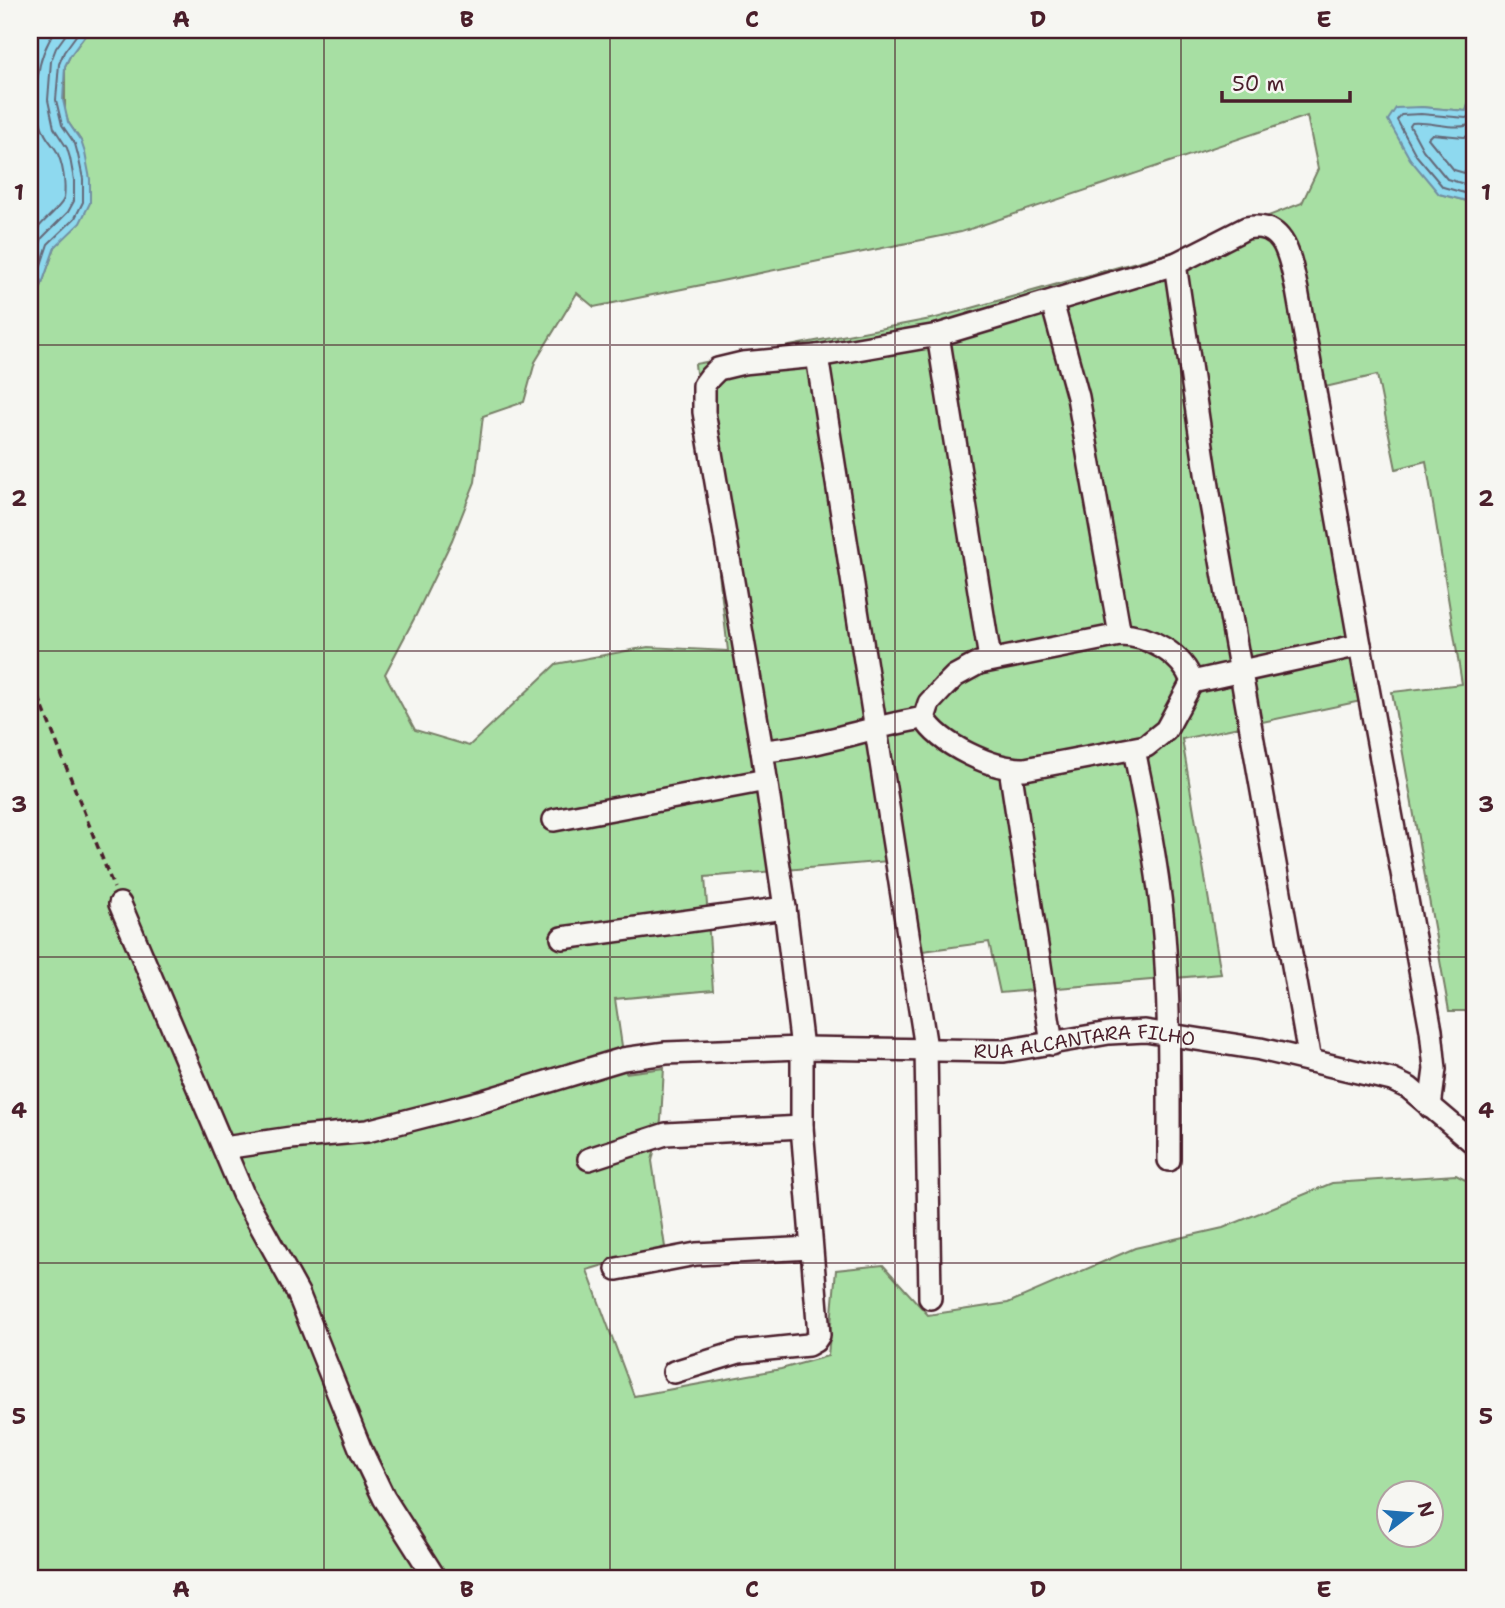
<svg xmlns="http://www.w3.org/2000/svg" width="1505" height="1608" font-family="'Shantell Sans',sans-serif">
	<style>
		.green { fill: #a7dfa3; stroke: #787f67; stroke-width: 2; fill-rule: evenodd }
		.water { fill: #8ed9ef; stroke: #738fa1; stroke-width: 2 }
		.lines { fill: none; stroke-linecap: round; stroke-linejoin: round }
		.shore { stroke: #656979; stroke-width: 2 }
		.minor-casing { stroke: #4a1f2b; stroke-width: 26 }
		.path { stroke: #4a1f2b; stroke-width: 3.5; stroke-dasharray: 7 5; stroke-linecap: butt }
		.minor { stroke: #f6f6f2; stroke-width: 21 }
		.grid { fill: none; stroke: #4a1f2b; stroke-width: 2; stroke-opacity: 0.55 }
		.labels { text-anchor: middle; stroke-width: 5; stroke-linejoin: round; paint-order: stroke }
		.street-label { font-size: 19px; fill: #4a1f2b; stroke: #f6f6f2 }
		.neatline { fill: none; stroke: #4a1f2b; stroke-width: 2.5 }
		.grid-label { font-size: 23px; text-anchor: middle; font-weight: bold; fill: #4a1f2b }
	</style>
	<rect width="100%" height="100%" fill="#f6f6f2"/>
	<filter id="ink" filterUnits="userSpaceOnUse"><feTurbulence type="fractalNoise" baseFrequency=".0143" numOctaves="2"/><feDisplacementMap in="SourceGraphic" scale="14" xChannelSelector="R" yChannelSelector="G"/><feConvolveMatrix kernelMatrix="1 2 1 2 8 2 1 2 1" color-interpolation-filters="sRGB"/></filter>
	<g filter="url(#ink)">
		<path class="green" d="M89 30H1475V84L1466 111 1421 107 1439 194 1475 203V1011H1449L1392 692 1462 684 1426 461 1396 469 1377 375 1308 391 1361 701 1182 739 1221 974 1000 993 989 942 900 954 888 861 705 877 713 990 615 999 626 1073 664 1068 661 1120 652 1161 665 1247 587 1270 634 1396 781 1369 828 1356 836 1270 883 1265 928 1315 1008 1303 1135 1248 1223 1228 1332 1183 1456 1175 1475 1185V1578H30V318L55 247 60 240 81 141 68 122 65 112V66L70 56ZM1307 116 1318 169 1302 203 1183 249 936 318 695 364 728 651 648 647 556 664 469 746 415 730 385 674 416 615 452 540 475 482 483 416 524 402 535 362 577 293 594 307 961 232ZM1390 1492H1432V1534H1390Z"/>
		<g class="water">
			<polygon points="30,30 89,30 70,56 65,66 63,100 68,122 81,141 85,153 90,179 90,203 80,223 55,247 30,318"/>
			<polygon points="1475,84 1475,203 1439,194 1410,159 1388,120 1396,108 1421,107 1466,111"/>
		</g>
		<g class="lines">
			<g class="shore">
				<polyline points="1475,106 1472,114 1466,118 1421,114 1401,115 1397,120 1416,155 1443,187 1475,196"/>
				<path d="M1475 123C1457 132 1432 121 1412 123L1410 126 1423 150 1447 179 1475 187"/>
				<polyline points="1475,135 1464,137 1432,134 1428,138 1454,170 1475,176"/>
				<path d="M30 239C37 224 62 208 64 198 66 184 63 163 56 150 52 144 47 139 44 132 30 100 36 57 56 30"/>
				<polyline points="30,272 42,238 68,212 74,201 74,180 70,158 67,148 54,128 48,100 51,61 56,48 69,30"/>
				<polyline points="30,298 48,244 75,218 83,202 83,179 78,155 75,144 62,125 56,100 59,64 64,52 80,30"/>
			</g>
			<g class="minor-casing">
				<g id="minor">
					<polyline points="1175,264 1209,493 1310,1061"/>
					<polyline points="1052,302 1078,397 1120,635"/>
					<polyline points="938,335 990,659"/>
					<polyline points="817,356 926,1048 930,1298"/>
					<path d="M924 718C940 745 994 770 1025 769L1146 746 1166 730 1192 682"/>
					<path d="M1134 750C1147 811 1159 873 1164 935 1170 1010 1169 1085 1169 1160"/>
					<path d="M762 751C820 747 867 727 924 718L929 703 943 688 955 676 979 663 1120 635C1148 635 1183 654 1192 682L1360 645"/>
					<polyline points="1010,768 1052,1044"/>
					<polyline points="554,820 766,780"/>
					<polyline points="120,904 243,1194 298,1293 360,1448 384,1498 435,1578"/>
					<polyline points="562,938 785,908"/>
					<path id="s1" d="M224 1148 291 1138 367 1131 480 1102 623 1059 666 1053 802 1048 1004 1051 1109 1033 1145 1031 1260 1049 1392 1080 1409 1088 1475 1144"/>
					<polyline points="589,1159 666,1134 802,1127"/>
					<polyline points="617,1269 696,1254 811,1248"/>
					<path d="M674 1372 739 1352 808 1345 815 1341 819 1335 802 1127V1048L785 908 762 751 704 412V385L710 377 718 369 743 363 817 356 938 335 1175 264 1246 228C1287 220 1290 261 1297 290L1360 645 1431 1030 1435 1069 1430 1107"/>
				</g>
			</g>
			<polyline class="path" points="30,675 114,888"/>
			<use href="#minor" class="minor"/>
		</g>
	</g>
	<path class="grid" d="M324 30V1578M610 30V1578M895 30V1578M1181 30V1578M30 345H1475M30 651H1475M30 957H1475M30 1263H1475"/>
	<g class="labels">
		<g class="street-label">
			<text dy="7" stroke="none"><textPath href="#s1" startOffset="873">RUA ALCANTARA FILHO</textPath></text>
		</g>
	</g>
	<rect width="1505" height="1608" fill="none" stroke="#f6f6f2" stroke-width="77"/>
	<g transform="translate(1410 1514) rotate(74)"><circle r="33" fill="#f6f6f2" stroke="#b1a0a2" stroke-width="2"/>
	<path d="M0-5L12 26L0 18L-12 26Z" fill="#1f6fb2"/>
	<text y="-10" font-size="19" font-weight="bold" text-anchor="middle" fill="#4a1f2b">N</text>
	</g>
	<path d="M1222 91v10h128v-10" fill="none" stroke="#4a1f2b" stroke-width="3.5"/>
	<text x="1232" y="91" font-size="21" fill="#4a1f2b" stroke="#f6f6f2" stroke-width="5" paint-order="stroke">50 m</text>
	<rect x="38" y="38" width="1428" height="1532" class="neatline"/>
	<g class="grid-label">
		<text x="181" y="27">A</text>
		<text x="467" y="27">B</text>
		<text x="752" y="27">C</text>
		<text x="1038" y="27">D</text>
		<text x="1324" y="27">E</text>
		<text x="19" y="200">1</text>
		<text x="1486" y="200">1</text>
		<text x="19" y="506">2</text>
		<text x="1486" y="506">2</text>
		<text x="19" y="812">3</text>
		<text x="1486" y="812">3</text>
		<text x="19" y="1118">4</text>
		<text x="1486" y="1118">4</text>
		<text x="19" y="1424">5</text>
		<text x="1486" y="1424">5</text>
		<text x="181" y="1597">A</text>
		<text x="467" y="1597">B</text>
		<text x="752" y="1597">C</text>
		<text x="1038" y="1597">D</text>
		<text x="1324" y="1597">E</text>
	</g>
</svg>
